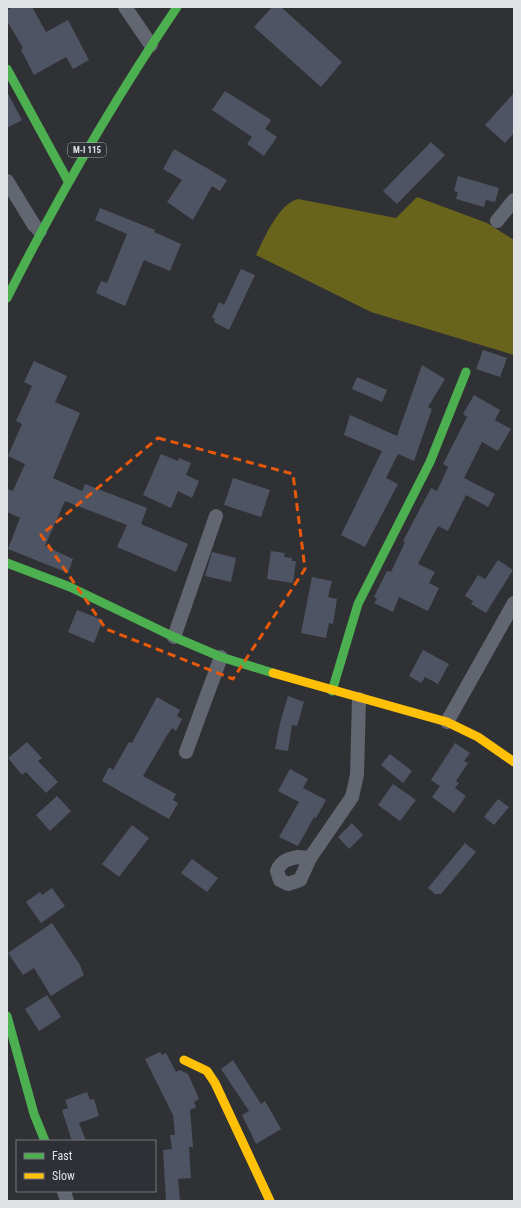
<svg xmlns="http://www.w3.org/2000/svg" width="521" height="1208" font-family="'Roboto Condensed',sans-serif">
	<style>
		.forest { fill: #69641c }
		.building { fill: #4f5464 }
		.lines { fill: none; stroke-linecap: round; stroke-linejoin: round }
		.street { stroke: #626671; stroke-width: 14 }
		.fast { stroke: #4caf50; stroke-width: 9 }
		.slow { stroke: #ffc107; stroke-width: 9 }
		.marked { fill: none; stroke: #e8590c; stroke-width: 3; stroke-dasharray: 8 5; stroke-linejoin: round }
		.labels { text-anchor: middle; stroke-width: 3; stroke-linejoin: round; paint-order: stroke }
		.shield { fill: #2e3036; stroke: #aaacb0; stroke-width: 1 }
		.shield-label { font-size: 9px; font-weight: bold; fill: #dfe1e5 }
	</style>
	<rect width="100%" height="100%" fill="#303134"/>
	<path class="forest" d="M417 197 487 223 514 240V355L371 312 256 255C264 239 278 204 298 199L396 218Z"/>
	<g class="building">
		<polygon points="13,7 32,7 46,32 68,20 89,60 73,69 66,57 34,75 21,50 23,48 7,21 7,10"/>
		<polygon points="272,7 281,7 342,62 321,87 254,27"/>
		<polygon points="225,91 271,120 265,129 277,137 264,156 247,144 252,137 212,110"/>
		<polygon points="7,92 22,120 7,128"/>
		<polygon points="514,93 514,133 505,143 485,125"/>
		<polygon points="431,142 445,155 397,204 383,191"/>
		<polygon points="174,149 227,180 220,191 212,186 193,220 167,202 182,180 163,169"/>
		<polygon points="458,176 499,188 495,202 486,200 484,207 456,199 458,192 454,191"/>
		<polygon points="100,208 155,230 154,232 181,244 170,271 144,260 125,306 96,293 101,281 107,283 127,234 95,220"/>
		<polygon points="241,269 255,275 229,330 214,322 215,319 212,318 219,302 224,305"/>
		<polygon points="483,350 507,358 500,377 476,369"/>
		<polygon points="34,361 67,376 55,402 80,413 53,478 82,491 85,484 147,508 141,524 188,544 176,572 117,547 127,525 65,501 45,546 73,559 68,573 8,549 20,518 7,512 7,489 13,491 25,464 8,456 22,424 16,421 32,386 24,382"/>
		<polygon points="422,365 445,379 428,407 432,409 414,461 398,454 386,478 398,484 365,547 341,535 382,451 344,435 350,415 397,436"/>
		<polygon points="357,377 387,390 382,402 352,389"/>
		<polygon points="474,395 500,410 495,420 511,429 498,451 482,442 464,478 495,494 488,507 466,495 448,531 438,526 418,564 435,572 429,583 439,588 428,611 399,597 393,612 374,603 377,599 374,597 387,571 391,572 405,542 403,541 431,488 437,491 448,467 443,464 467,417 463,414"/>
		<polygon points="161,454 178,461 179,458 191,463 186,475 199,481 192,498 178,491 171,508 143,495"/>
		<polygon points="233,478 270,490 261,517 224,505"/>
		<polygon points="271,551 285,553 284,557 292,558 292,561 296,561 293,583 267,579"/>
		<polygon points="212,552 236,558 231,582 205,576"/>
		<polygon points="498,560 513,570 486,613 471,604 473,601 465,596 478,575 485,579"/>
		<polygon points="312,577 332,581 328,597 337,599 333,624 329,623 326,638 301,633"/>
		<polygon points="77,610 103,620 94,643 68,632"/>
		<polygon points="423,650 449,664 438,684 425,677 421,683 409,676"/>
		<polygon points="288,696 304,702 297,726 292,725 288,751 275,749 280,723"/>
		<polygon points="157,697 180,710 177,716 182,719 176,731 172,728 166,737 143,776 176,794 173,800 178,803 169,819 102,781 109,767 113,770 129,742 132,743"/>
		<polygon points="27,742 42,758 38,761 58,782 46,793 26,772 22,775 8,758"/>
		<polygon points="455,743 470,753 464,761 468,763 456,781 459,783 455,788 466,796 454,813 432,797 440,786 431,780"/>
		<polygon points="390,754 412,771 403,783 381,765"/>
		<polygon points="290,769 308,779 303,788 326,800 316,818 314,817 298,846 279,837 299,802 278,791"/>
		<polygon points="393,784 416,800 400,821 378,805"/>
		<polygon points="57,796 71,811 50,831 36,815"/>
		<polygon points="498,799 509,807 494,825 484,817"/>
		<polygon points="352,823 363,835 349,849 338,837"/>
		<polygon points="132,825 149,838 119,877 102,864"/>
		<polygon points="465,843 476,852 441,894 435,894 428,888"/>
		<polygon points="192,859 218,878 207,892 181,873"/>
		<polygon points="52,888 65,906 41,923 26,902 40,892 42,895"/>
		<polygon points="52,923 80,965 84,975 51,996 34,968 23,975 8,953"/>
		<polygon points="47,995 61,1017 39,1031 25,1009"/>
		<polygon points="160,1052 162,1055 166,1053 176,1072 180,1070 188,1074 199,1099 194,1102 196,1107 190,1110 193,1147 189,1147 191,1178 178,1179 180,1201 166,1201 163,1150 172,1149 170,1135 175,1135 173,1115 145,1059"/>
		<polygon points="233,1060 261,1104 265,1101 281,1129 256,1144 242,1115 249,1111 221,1069"/>
		<polygon points="87,1092 90,1100 94,1099 99,1116 79,1123 86,1141 72,1141 62,1110 68,1108 65,1100"/>
	</g>
	<g class="lines">
		<g class="street">
			<polyline points="125,7 151,45"/>
			<polyline points="7,181 34,225 40,231"/>
			<polyline points="497,221 514,200"/>
			<polyline points="174,637 216,516"/>
			<polyline points="447,722 514,603"/>
			<polyline points="186,752 221,657"/>
			<path d="M298 857 310 858 300 880 288 884 280 880 277 871C281 861 287 859 298 857Z"/>
			<polyline points="310,858 352,797 357,775 359,699"/>
			<polyline points="64,1191 67,1201"/>
		</g>
		<g class="fast">
			<polyline points="7,69 68,181"/>
			<path d="M7 298C58 197 114 100 177 7"/>
			<polyline points="7,563 70,587 174,637 221,657 273,673"/>
			<polyline points="332,691 358,604 430,462 466,372"/>
			<polyline points="7,1016 34,1114 45,1141"/>
		</g>
		<g class="slow">
			<polyline points="273,673 447,722 478,737 514,762"/>
			<polyline points="184,1060 207,1071 215,1083 270,1201"/>
		</g>
	</g>
	<path class="marked" d="M158 438 293 474 305 569 233 679 106 629 41 535Z"/>
	<g class="labels">
		<rect class="shield" x="68" y="143" width="38" height="14" rx="3"/>
		<g class="shield-label">
			<text x="87" y="153">M-I 115</text>
		</g>
	</g>
	<rect width="521" height="1208" fill="none" stroke="#dfe1e5" stroke-width="16"/>
	<rect x="16" y="1140" width="140" height="52" fill="#2e3036" stroke="#75777c"/>
	<rect x="24" y="1153" width="20" height="6" fill="#4caf50" stroke="#75777c"/>
	<text x="52" y="1160" font-size="12" fill="#dfe1e5">Fast</text>
	<rect x="24" y="1173" width="20" height="6" fill="#ffc107" stroke="#75777c"/>
	<text x="52" y="1180" font-size="12" fill="#dfe1e5">Slow</text>
</svg>
